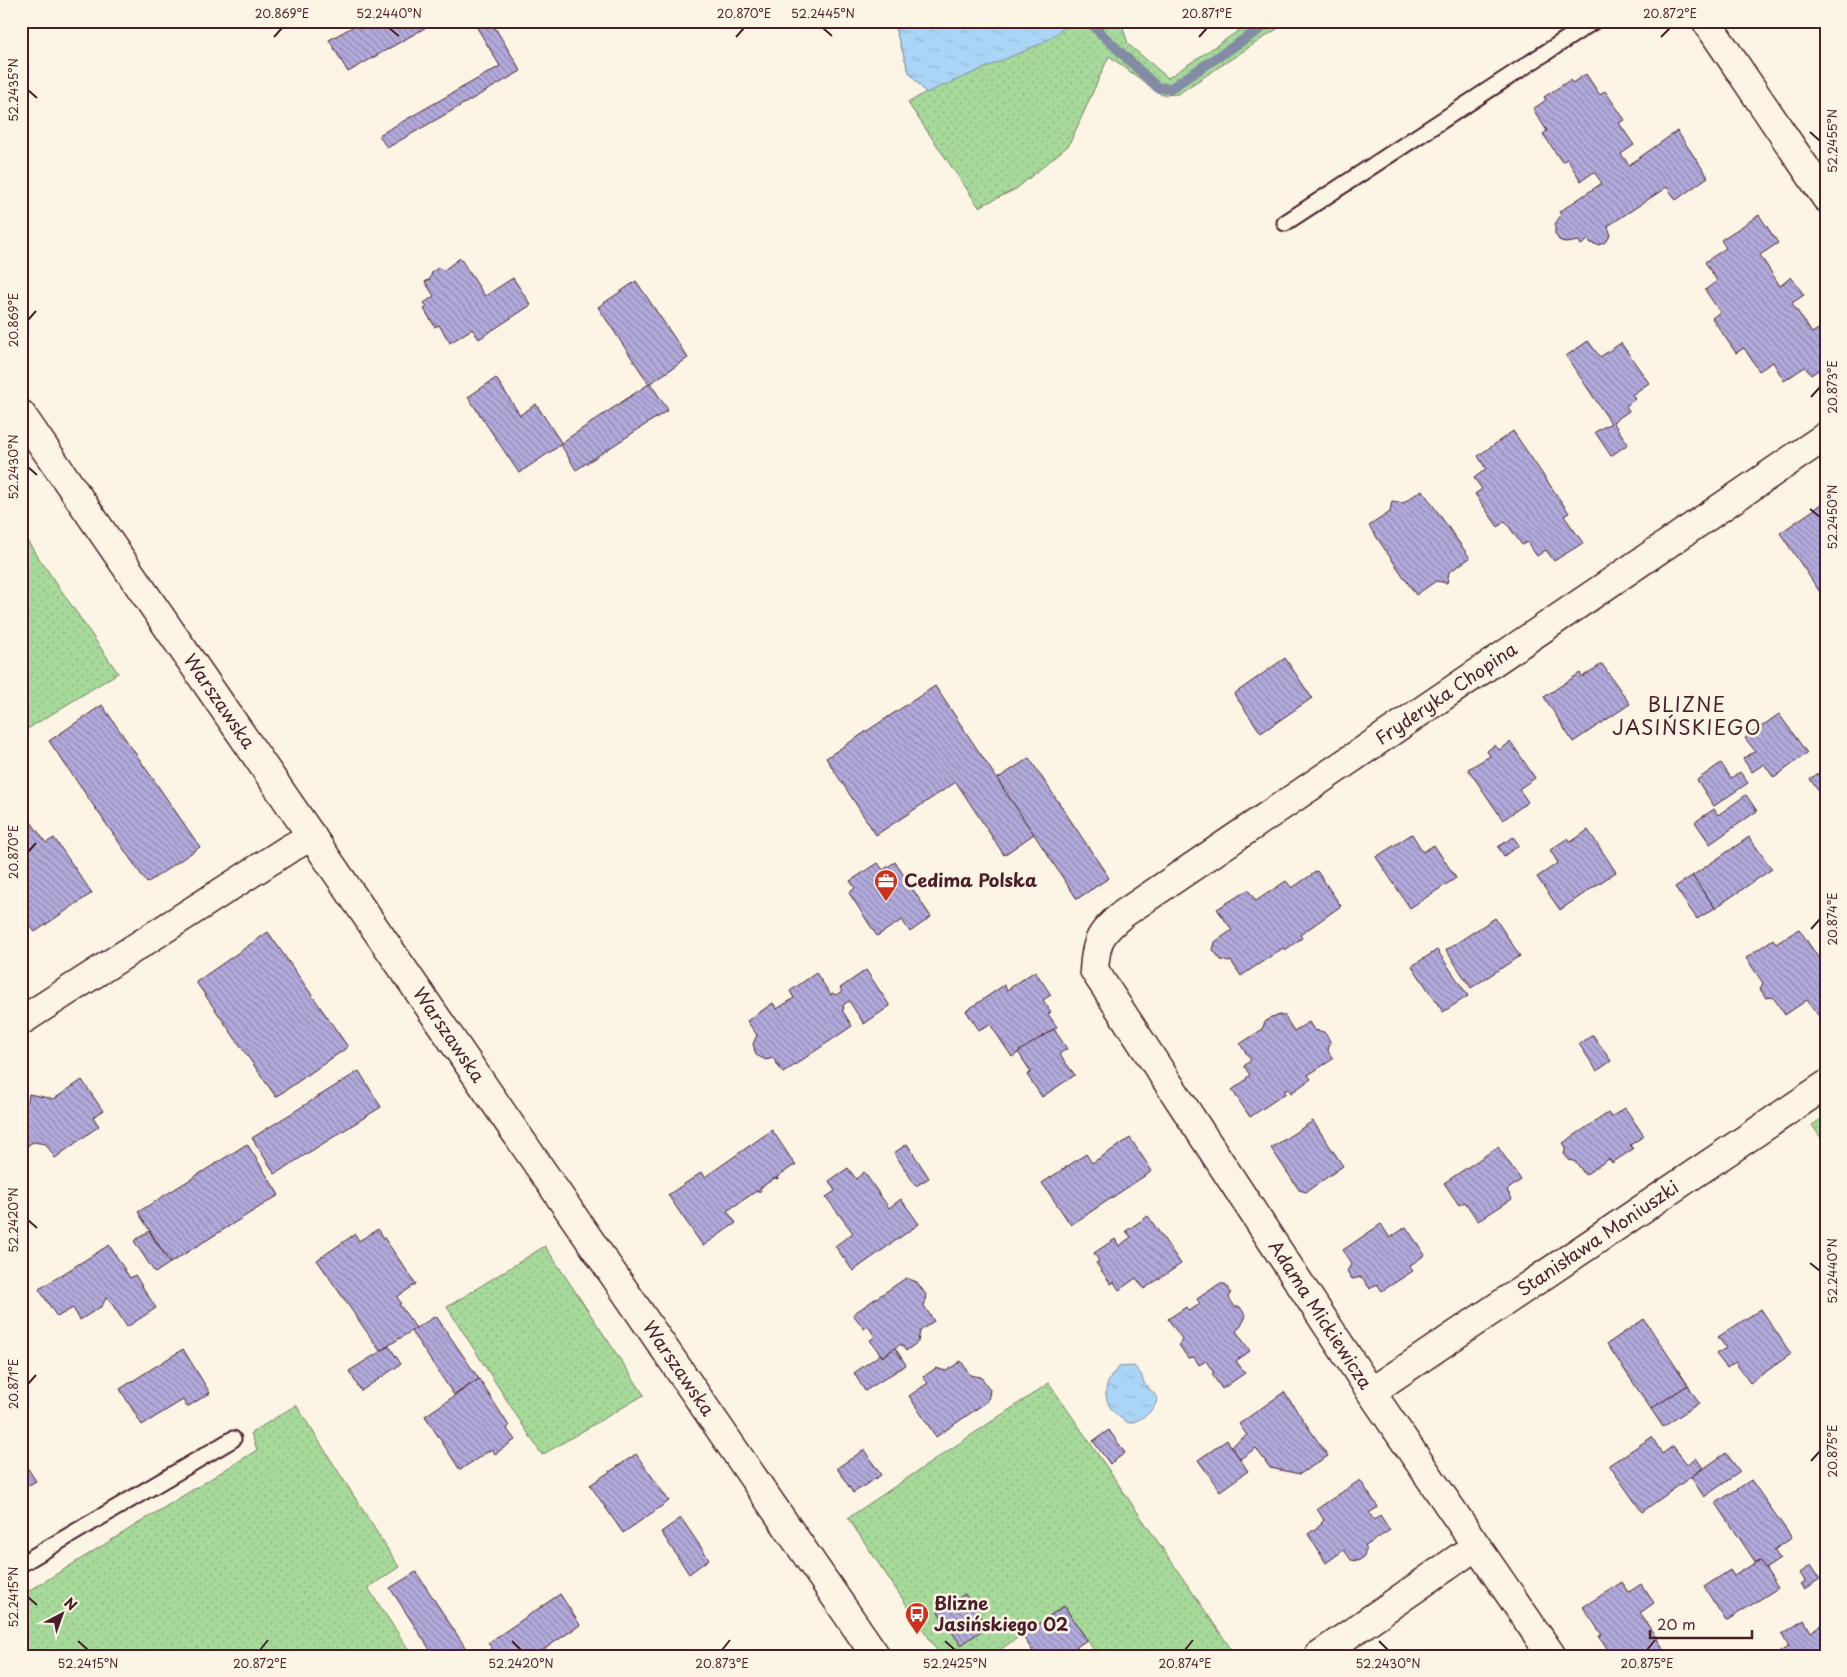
<svg xmlns="http://www.w3.org/2000/svg" width="1847" height="1677" font-family="'Playpen Sans',sans-serif">
	<style>
		.grass { fill: url(#grass-dots); stroke: #787c62 }
		.water { fill: url(#water-ripples); stroke: #848ca5 }
		.lines { fill: none; stroke-linecap: round; stroke-linejoin: round }
		.stream { stroke: #848ca5; stroke-width: 10 }
		.building { fill: url(#building-back-hatch); stroke: #4a1f2b }
		.lane-casing { stroke: #4a1f2b; stroke-width: 19 }
		.street-casing { stroke: #4a1f2b; stroke-width: 31 }
		.secondary-casing { stroke: #4a1f2b; stroke-width: 31 }
		.lane { stroke: #fcf5e5; stroke-width: 15 }
		.street { stroke: #fcf5e5; stroke-width: 28 }
		.secondary { stroke: #fcf5e5; stroke-width: 28 }
		.ticks { fill: none; stroke: #4a1f2b; stroke-width: 2 }
		.labels { text-anchor: middle; stroke-width: 5; stroke-linejoin: round; paint-order: stroke }
		.street-label { font-size: 18px; fill: #4a1f2b; stroke: #fcf5e5 }
		.poi-label { font-size: 18px; font-weight: bold; fill: #4a1f2b; stroke: #fcf5e5; text-anchor: start }
		.quarter-label { font-size: 20px; letter-spacing: 1px; fill: #4a1f2b; stroke: #fcf5e5 }
		.neatline { fill: none; stroke: #4a1f2b; stroke-width: 2 }
		.ticks-label { font-size: 12px; text-anchor: middle; fill: #4a1f2b }
	</style>
	<defs>
		<pattern id="grass-dots" width="8" height="8" patternUnits="userSpaceOnUse" patternTransform="scale(1.25)"><rect width="8" height="8" fill="#a6d99a"/><path d="M2 2h.1M6 6h.1" fill="none" stroke="#90ba85" stroke-width="1.8" stroke-linecap="round"/></pattern>
		<pattern id="water-ripples" width="26" height="14" patternUnits="userSpaceOnUse" patternTransform="scale(1.25)"><rect width="26" height="14" fill="#abd5f6"/><path d="M2 4q2-2 4 0t4 0M15 11q2-2 4 0t4 0" fill="none" stroke="#95b6d3"/></pattern>
		<pattern id="building-back-hatch" width="6" height="6" patternUnits="userSpaceOnUse" patternTransform="scale(1.25)"><rect width="6" height="6" fill="#b1aadb"/><path d="M-1 5l2 2M0 0l6 6M5-1l2 2" fill="none" stroke="#928ab2"/></pattern>
	</defs>
	<rect width="100%" height="100%" fill="#fcf5e5"/>
	<filter id="ink" filterUnits="userSpaceOnUse"><feTurbulence type="fractalNoise" baseFrequency=".02" numOctaves="2"/><feDisplacementMap in="SourceGraphic" scale="10" xChannelSelector="R" yChannelSelector="G"/><feConvolveMatrix kernelMatrix="1 2 1 2 8 2 1 2 1" color-interpolation-filters="sRGB"/></filter>
	<g filter="url(#ink)">
		<g class="grass">
			<polygon points="893,21 1121,21 1128,44 1168,78 1253,21 1289,21 1178,94 1162,95 1109,56 1069,145 1016,189 979,207 908,103 926,92 909,72"/>
			<polygon points="21,532 118,673 21,733"/>
			<polygon points="1826,1116 1826,1145 1812,1125"/>
			<polygon points="545,1246 644,1395 542,1455 447,1307"/>
			<polygon points="1049,1383 1236,1656 1098,1656 1064,1606 991,1656 941,1656 848,1518"/>
			<polygon points="296,1405 399,1567 368,1588 413,1656 21,1656 21,1596 257,1450 251,1433"/>
		</g>
		<g class="water">
			<polygon points="893,21 1074,21 1043,43 926,93 909,72"/>
			<path d="M1134 1366 1141 1374 1144 1383 1158 1398C1154 1412 1142 1420 1129 1423 1103 1410 1098 1387 1119 1367Z"/>
		</g>
		<g class="lines">
			<polyline class="stream" points="1088,21 1158,88 1171,88 1272,21"/>
		</g>
		<g class="building">
			<polygon points="363,21 437,21 348,72 329,40"/>
			<polygon points="473,21 491,21 521,71 387,148 379,135 500,66"/>
			<polygon points="1586,74 1600,95 1605,91 1625,120 1619,123 1634,145 1621,154 1629,165 1677,131 1708,177 1676,200 1667,187 1608,226 1610,233 1609,238 1604,243 1598,245 1591,243 1588,240 1581,245 1579,241 1566,243 1559,240 1555,234 1555,224 1561,215 1559,212 1602,183 1594,172 1581,181 1567,159 1562,162 1543,134 1547,131 1533,109 1546,100 1544,97 1570,80 1572,83"/>
			<polygon points="1759,215 1778,243 1760,255 1780,286 1791,277 1804,295 1792,303 1812,333 1826,324 1826,365 1811,375 1805,367 1784,381 1773,362 1759,371 1744,348 1736,353 1712,318 1720,312 1705,290 1717,281 1705,262 1726,248 1721,240"/>
			<polygon points="460,258 485,296 513,278 531,305 479,339 472,329 450,343 439,325 435,327 424,309 427,307 424,303 434,296 425,282 430,279 432,272 438,268 444,270"/>
			<polygon points="636,281 688,358 649,384 598,307"/>
			<polygon points="1588,341 1600,357 1621,343 1649,383 1632,395 1635,399 1626,406 1629,411 1613,422 1628,444 1611,456 1595,432 1611,423 1566,356"/>
			<polygon points="496,378 520,415 536,404 562,444 519,473 468,397"/>
			<polygon points="650,383 668,410 576,470 561,445 561,443"/>
			<polygon points="1513,431 1569,513 1564,516 1583,543 1554,561 1546,550 1537,556 1527,542 1522,545 1505,521 1498,527 1475,494 1482,489 1474,478 1486,469 1478,456"/>
			<polygon points="1422,490 1470,558 1449,572 1447,583 1436,581 1416,595 1369,526 1390,512 1392,501 1403,503"/>
			<polygon points="1825,502 1826,504 1826,601 1780,533"/>
			<polygon points="1285,658 1312,698 1261,733 1234,694"/>
			<polygon points="1602,664 1630,704 1573,742 1544,697 1580,673 1582,677"/>
			<polygon points="935,686 1034,834 1004,855 956,782 876,835 826,758"/>
			<polygon points="102,705 200,847 147,883 49,741"/>
			<polygon points="1779,714 1807,753 1774,778 1764,764 1752,772 1743,759 1755,751 1745,738"/>
			<polygon points="1511,742 1535,778 1519,789 1528,802 1503,820 1468,769 1490,756 1487,751 1495,745 1499,750"/>
			<polygon points="1029,758 1109,878 1077,899 997,779"/>
			<polygon points="1721,763 1731,778 1740,772 1748,783 1714,806 1697,780"/>
			<polygon points="1826,768 1826,802 1810,779"/>
			<polygon points="1746,795 1757,811 1710,844 1695,822 1714,809 1718,815"/>
			<polygon points="21,808 46,843 54,838 92,893 35,932 21,914 23,860"/>
			<polygon points="1588,830 1616,872 1560,910 1537,877 1558,863 1550,850 1568,838 1571,842"/>
			<polygon points="1412,834 1423,852 1434,845 1456,878 1410,908 1376,857"/>
			<polygon points="1513,837 1519,845 1504,856 1498,847"/>
			<polygon points="1749,837 1772,869 1715,908 1692,876"/>
			<polygon points="895,862 931,917 910,932 902,920 877,936 849,893 855,888 850,881 878,863 883,870"/>
			<polygon points="1317,871 1341,906 1300,935 1302,938 1285,950 1283,948 1241,976 1231,961 1229,962 1221,960 1213,950 1215,942 1232,930 1217,909 1248,890 1256,901 1286,881 1292,888"/>
			<polygon points="1692,876 1715,908 1697,919 1675,887"/>
			<polygon points="1495,918 1520,956 1471,988 1446,950"/>
			<polygon points="1799,929 1826,969 1826,1026 1807,1000 1785,1015 1773,997 1766,998 1760,989 1763,983 1746,958 1773,939 1776,944"/>
			<polygon points="268,932 348,1047 276,1097 196,982"/>
			<polygon points="1437,950 1468,996 1443,1012 1412,966"/>
			<polygon points="866,970 890,1006 864,1024 849,1001 843,1005 844,1009 842,1010 852,1026 783,1073 773,1058 766,1060 756,1055 753,1044 757,1035 747,1021 773,1003 777,1009 794,998 790,991 816,973 831,995 832,993 836,995 842,991 840,988"/>
			<polygon points="1035,971 1051,995 1043,1000 1051,1012 1048,1014 1057,1027 1012,1057 990,1024 979,1030 966,1011 1004,985 1007,990"/>
			<polygon points="1281,1015 1282,1017 1284,1015 1294,1031 1309,1022 1314,1030 1324,1032 1330,1041 1328,1051 1333,1059 1308,1075 1311,1079 1291,1093 1288,1089 1284,1091 1286,1093 1250,1117 1232,1090 1247,1079 1246,1078 1250,1075 1244,1066 1251,1060 1240,1044 1261,1030 1266,1021 1271,1017"/>
			<polygon points="1054,1029 1067,1049 1059,1054 1075,1075 1042,1097 1027,1075 1031,1072 1018,1052"/>
			<polygon points="1593,1035 1611,1061 1597,1071 1579,1044"/>
			<polygon points="359,1071 381,1107 275,1174 252,1138"/>
			<polygon points="82,1080 103,1111 93,1117 99,1126 55,1158 46,1144 33,1142 21,1150 21,1102 28,1101 29,1094 54,1099"/>
			<polygon points="1625,1108 1644,1136 1630,1145 1633,1149 1612,1163 1609,1159 1585,1175 1576,1162 1569,1160 1564,1154 1566,1147 1563,1143 1608,1113 1611,1117"/>
			<polygon points="1313,1121 1343,1166 1306,1192 1299,1190 1271,1148"/>
			<polygon points="772,1130 796,1166 793,1166 777,1177 778,1179 775,1178 760,1188 761,1190 759,1192 758,1190 727,1211 736,1223 703,1246 668,1195 702,1172 705,1177"/>
			<polygon points="1130,1138 1152,1171 1071,1225 1042,1183 1086,1154 1092,1163"/>
			<polygon points="247,1144 279,1195 170,1263 138,1212"/>
			<polygon points="907,1144 929,1178 916,1186 894,1153"/>
			<polygon points="1498,1147 1521,1180 1507,1190 1512,1199 1478,1221 1465,1202 1459,1205 1444,1183"/>
			<polygon points="848,1168 856,1179 864,1172 889,1208 901,1199 919,1224 853,1271 835,1246 853,1233 826,1197 835,1191 829,1181"/>
			<polygon points="1148,1216 1181,1264 1144,1289 1136,1278 1119,1290 1114,1282 1111,1284 1096,1263 1099,1261 1094,1253 1115,1239 1119,1246 1131,1237 1126,1231"/>
			<polygon points="1381,1224 1390,1238 1406,1227 1425,1255 1409,1266 1413,1271 1382,1291 1377,1284 1370,1289 1362,1277 1352,1279 1347,1271 1352,1263 1343,1250"/>
			<polygon points="378,1229 416,1284 397,1297 401,1303 399,1304 416,1328 380,1351 317,1260 355,1234 359,1241"/>
			<polygon points="149,1231 170,1263 155,1273 134,1241"/>
			<polygon points="109,1245 130,1278 135,1275 156,1308 127,1327 107,1296 102,1306 80,1320 73,1308 57,1317 39,1289"/>
			<polygon points="906,1278 917,1282 926,1295 924,1306 934,1321 920,1331 918,1342 906,1351 901,1344 882,1357 870,1340 875,1337 868,1326 864,1329 853,1314"/>
			<polygon points="1219,1284 1225,1284 1231,1293 1229,1298 1235,1307 1240,1307 1246,1316 1241,1326 1236,1331 1250,1351 1236,1361 1245,1373 1222,1389 1212,1374 1214,1373 1206,1361 1199,1365 1194,1357 1188,1358 1179,1345 1182,1339 1168,1319 1186,1307 1189,1311 1200,1304 1197,1299"/>
			<polygon points="1761,1309 1791,1354 1750,1383 1735,1362 1727,1368 1716,1354 1726,1348 1718,1337"/>
			<polygon points="436,1316 479,1379 454,1395 411,1331"/>
			<polygon points="1644,1319 1688,1385 1651,1409 1607,1344"/>
			<polygon points="389,1346 401,1364 361,1391 349,1371"/>
			<polygon points="895,1348 906,1365 865,1391 854,1373 881,1354 882,1357"/>
			<polygon points="183,1349 210,1393 187,1407 183,1400 142,1425 120,1389"/>
			<polygon points="961,1361 970,1375 981,1377 990,1390 988,1401 936,1437 909,1396 928,1383 923,1377 936,1368 946,1371"/>
			<polygon points="479,1379 509,1426 507,1429 515,1440 495,1454 492,1449 460,1470 425,1416"/>
			<polygon points="1688,1385 1699,1403 1663,1427 1651,1409"/>
			<polygon points="1284,1392 1328,1456 1300,1474 1270,1468 1256,1448 1240,1459 1231,1446 1247,1435 1239,1424"/>
			<polygon points="1109,1430 1125,1453 1110,1464 1093,1441"/>
			<polygon points="1652,1437 1662,1454 1673,1446 1687,1464 1696,1458 1703,1468 1642,1512 1609,1465"/>
			<polygon points="1227,1440 1248,1471 1220,1491 1198,1460"/>
			<polygon points="864,1450 881,1475 853,1493 837,1468"/>
			<polygon points="1726,1453 1740,1472 1704,1497 1691,1477"/>
			<polygon points="636,1454 669,1501 623,1533 590,1485"/>
			<polygon points="21,1458 36,1481 21,1490"/>
			<polygon points="1360,1480 1378,1507 1369,1513 1374,1520 1380,1515 1390,1530 1364,1547 1366,1549 1364,1557 1358,1561 1351,1560 1344,1550 1326,1563 1308,1534 1322,1524 1321,1523 1324,1520 1317,1509"/>
			<polygon points="1751,1480 1792,1538 1774,1550 1780,1559 1765,1569 1759,1560 1756,1563 1716,1503"/>
			<polygon points="681,1518 709,1559 689,1574 661,1532"/>
			<polygon points="1760,1560 1778,1588 1726,1621 1704,1587 1730,1570 1734,1576"/>
			<polygon points="1811,1565 1820,1579 1804,1589 1800,1584 1805,1581 1800,1573"/>
			<polygon points="416,1572 471,1656 434,1656 390,1588"/>
			<polygon points="1622,1582 1629,1592 1641,1584 1654,1603 1640,1613 1665,1651 1659,1656 1612,1656 1599,1636 1602,1635 1583,1607"/>
			<polygon points="560,1594 580,1625 534,1656 497,1656 488,1643"/>
			<polygon points="965,1594 987,1627 961,1645 938,1612"/>
			<polygon points="1064,1606 1087,1640 1063,1656 1036,1656 1022,1635"/>
			<polygon points="1804,1620 1811,1632 1823,1624 1826,1627 1826,1656 1778,1656 1777,1654 1789,1646 1782,1634"/>
		</g>
		<g class="lines">
			<g class="lane-casing">
				<g id="lane">
					<polyline points="1285,223 1594,21"/>
					<polyline points="21,1564 233,1439"/>
				</g>
			</g>
			<g class="street-casing">
				<g id="street">
					<polyline points="1706,21 1826,198"/>
					<polyline points="21,1021 287,850 312,836"/>
					<path id="s1" d="M1371 1392 1826 1085"/>
					<polyline points="1318,1656 1476,1546"/>
					<path id="s2" d="M1552 1656 1371 1392 1094 970C1096 940 1100 933 1123 914L1826 436"/>
				</g>
			</g>
			<g class="secondary-casing">
				<g id="secondary">
					<path id="s3" d="M21 414 876 1656"/>
				</g>
			</g>
			<use href="#lane" class="lane"/>
			<use href="#street" class="street"/>
			<use href="#secondary" class="secondary"/>
		</g>
	</g>
	<path class="ticks" d="M389 28 399 36M823 28 832 36M274 37 282 28M736 37 744 28M1199 37 1207 28M1661 37 1670 28M28 90 37 98M1810 132 1820 141M28 320 36 311M1811 397 1820 387M28 467 37 475M1810 509 1820 517M28 852 36 843M1811 929 1820 919M28 1220 37 1228M1810 1263 1820 1271M28 1384 36 1375M1811 1461 1820 1451M28 1597 37 1605M78 1641 88 1650M512 1641 521 1650M945 1641 955 1650M1379 1641 1388 1650M260 1650 268 1640M722 1650 730 1640M1185 1650 1193 1640M1647 1650 1655 1640"/>
	<defs>
		<g id="office-pin" transform="scale(1.25)"><path d="M0 17L-7.5 6A9.5 9.5 0 1 1 7.5 6Z" fill="#c8321e" stroke="#fcf5e5"/><path d="M-6-3h4V-5.5h4V-3h4V5H-6ZM-1-4.5V-3h2v-1.5ZM-6 0V1H6V0Z" fill="#fff"/></g>
		<g id="bus-pin" transform="scale(1.25)"><path d="M0 17L-7.5 6A9.5 9.5 0 1 1 7.5 6Z" fill="#c8321e" stroke="#fcf5e5"/><path d="M-5-6H5V4H4V6H2V4H-2V6H-4V4H-5ZM-3.5-4V0h7V-4ZM-3.5 1.2v1.5H-2V1.2ZM2 1.2v1.5H3.5V1.2Z" fill="#fff"/></g>
	</defs>
	<g fill-rule="evenodd">
		<use href="#office-pin" x="886" y="881"/>
		<use href="#bus-pin" x="917" y="1614"/>
	</g>
	<g class="labels">
		<g class="street-label">
			<text dy="6" stroke="none"><textPath href="#s2" startOffset="1282">Fryderyka Chopina</textPath></text>
			<text dy="6" stroke="none"><textPath href="#s3" startOffset="349">Warszawska</textPath></text>
			<text dy="6" stroke="none"><textPath href="#s3" startOffset="754">Warszawska</textPath></text>
			<text dy="6" stroke="none"><textPath href="#s1" startOffset="274">Stanisława Moniuszki</textPath></text>
			<text transform="translate(1320 1315) rotate(57)" y="6">Adama Mickiewicza</text>
			<text dy="6" stroke="none"><textPath href="#s3" startOffset="1159">Warszawska</textPath></text>
		</g>
		<g class="poi-label">
			<text x="904" y="887">Cedima Polska</text>
			<text x="934" y="1610">Blizne<tspan x="934" dy="21">Jasińskiego 02</tspan></text>
		</g>
		<g class="quarter-label">
			<text x="1687" y="712">BLIZNE<tspan x="1687" dy="23">JASIŃSKIEGO</tspan></text>
		</g>
	</g>
	<rect width="1847" height="1677" fill="none" stroke="#fcf5e5" stroke-width="55"/>
	<g transform="translate(62 1614) rotate(41)" stroke="#fcf5e5" stroke-width="4" paint-order="stroke">
	<path d="M0-4L9 19L0 12L-9 19Z" fill="#4a1f2b"/>
	<text y="-8" font-size="14" font-weight="bold" text-anchor="middle" fill="#4a1f2b">N</text>
	</g>
	<path d="M1650 1630v8h102v-8" fill="none" stroke="#4a1f2b" stroke-width="2.5"/>
	<text x="1657" y="1630" font-size="15" fill="#4a1f2b" stroke="#fcf5e5" stroke-width="4" paint-order="stroke">20 m</text>
	<rect x="28" y="28" width="1792" height="1622" class="neatline"/>
	<g class="ticks-label">
		<text x="282" y="18">20.869°E</text>
		<text x="389" y="18">52.2440°N</text>
		<text x="744" y="18">20.870°E</text>
		<text x="823" y="18">52.2445°N</text>
		<text x="1207" y="18">20.871°E</text>
		<text x="1670" y="18">20.872°E</text>
		<text transform="translate(14 90) rotate(-90)" y="4">52.2435°N</text>
		<text transform="translate(1833 141) rotate(-90)" y="4">52.2455°N</text>
		<text transform="translate(14 320) rotate(-90)" y="4">20.869°E</text>
		<text transform="translate(1833 387) rotate(-90)" y="4">20.873°E</text>
		<text transform="translate(14 467) rotate(-90)" y="4">52.2430°N</text>
		<text transform="translate(1833 517) rotate(-90)" y="4">52.2450°N</text>
		<text transform="translate(14 852) rotate(-90)" y="4">20.870°E</text>
		<text transform="translate(1833 919) rotate(-90)" y="4">20.874°E</text>
		<text transform="translate(14 1220) rotate(-90)" y="4">52.2420°N</text>
		<text transform="translate(1833 1271) rotate(-90)" y="4">52.2440°N</text>
		<text transform="translate(14 1384) rotate(-90)" y="4">20.871°E</text>
		<text transform="translate(1833 1451) rotate(-90)" y="4">20.875°E</text>
		<text transform="translate(14 1597) rotate(-90)" y="4">52.2415°N</text>
		<text x="88" y="1668">52.2415°N</text>
		<text x="260" y="1668">20.872°E</text>
		<text x="521" y="1668">52.2420°N</text>
		<text x="722" y="1668">20.873°E</text>
		<text x="955" y="1668">52.2425°N</text>
		<text x="1185" y="1668">20.874°E</text>
		<text x="1388" y="1668">52.2430°N</text>
		<text x="1647" y="1668">20.875°E</text>
	</g>
</svg>
